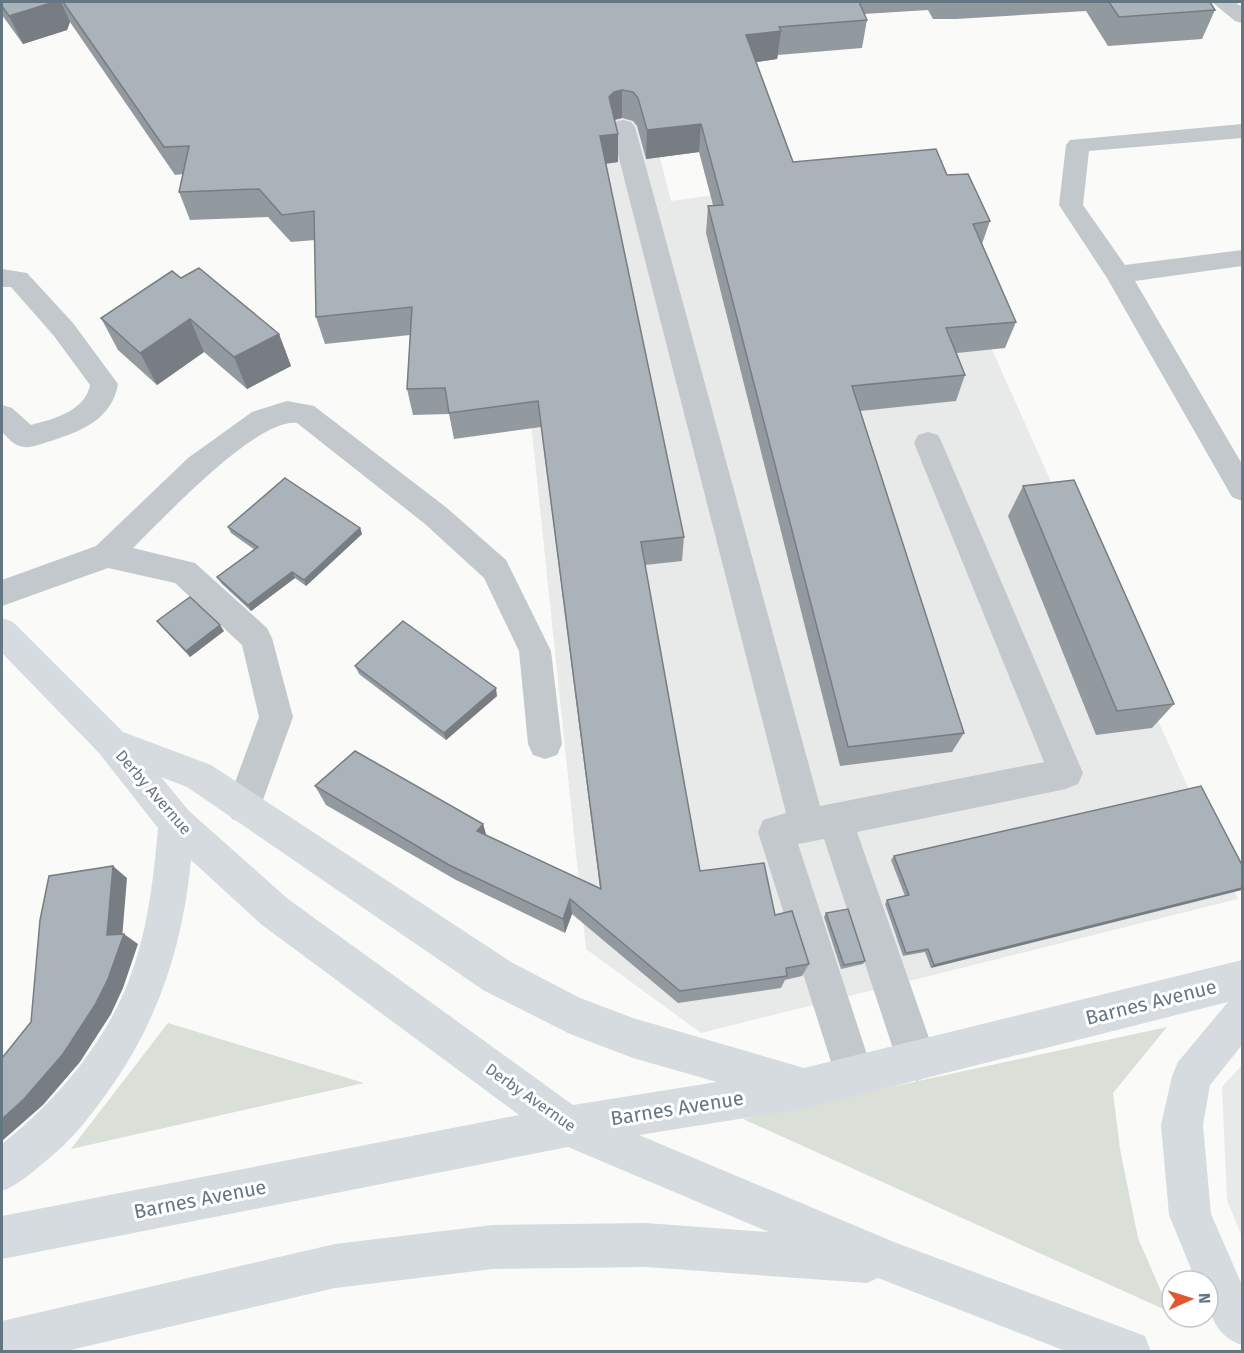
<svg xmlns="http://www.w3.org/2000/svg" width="1244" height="1353" font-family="'Fira Sans',sans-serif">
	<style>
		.built { fill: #e8e9e9 }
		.green { fill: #dadfd7 }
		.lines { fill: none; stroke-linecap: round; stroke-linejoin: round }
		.minor { fill: #c3c8cc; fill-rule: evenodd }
		.major { fill: #d6dbdf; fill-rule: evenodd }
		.wall { fill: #929a9f }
		.shaded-wall { fill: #777d82 }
		.building { fill: #aab3b9; stroke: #777d82; stroke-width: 1.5 }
		.labels { text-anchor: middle; stroke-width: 6; stroke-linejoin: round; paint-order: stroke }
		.street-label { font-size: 16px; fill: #657683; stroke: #fff }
		.near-street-label { font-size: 20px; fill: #657683; stroke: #fff }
	</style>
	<rect width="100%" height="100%" fill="#fafaf8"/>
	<g class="built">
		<polygon points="647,107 671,201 911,169 1238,899 701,1033 586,949 499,116"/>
		<polygon points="1242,1065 1242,1237 1227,1200 1222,1087"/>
	</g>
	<g class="green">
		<polygon points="168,1023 364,1083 71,1149"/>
		<polygon points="1167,1027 1113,1093 1120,1149 1138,1238 1170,1312 743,1119"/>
	</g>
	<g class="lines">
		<g class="minor">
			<polygon points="1212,2 1235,2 1242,7 1242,23 1235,21"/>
			<polygon points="623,120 631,122 635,127 820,806 1044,762 914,443 918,435 928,432 938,435 942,443 1083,773 1078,784 1066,789 857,832 937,1061 931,1075 917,1081 903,1075 897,1061 824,839 798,844 874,1076 868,1090 854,1096 840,1090 758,832 763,820 786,813 611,127 615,122"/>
			<polygon points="1242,124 1242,138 1089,151 1083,205 1125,265 1242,250 1242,266 1135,281 1242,464 1242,501 1232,497 1107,278 1059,205 1066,145 1070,140"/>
			<path d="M2 269 27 273 73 323 118 384C112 419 82 431 51 441 43 443 32 448 24 447 14 446 8 438 2 432V405L12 408 31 425 34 424C56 419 86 409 90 385L54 336 11 287H2Z"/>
			<path d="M287 401 314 406 447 508 506 560 551 651 562 744 557 755 545 759 533 755 528 744 519 651 484 578 425 524 297 423C256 418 164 518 133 548L195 563 267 628 272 638 293 717 256 819 244 823 232 819 226 807 259 717 242 645 175 583 108 568 2 606V580L96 546 188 458 252 412Z"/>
		</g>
		<path class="major" d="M2 618 13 622 123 732 211 765 511 962 580 998 633 1018 804 1068 1242 960V1045L1210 1085 1203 1125 1211 1214 1242 1285V1345C1212 1335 1208 1310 1208 1281H1196L1169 1215 1161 1125 1172 1076 1178 1062 1228 1002 807 1108 639 1135 894 1242 1145 1336 1151 1352H1068L878 1278 867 1283 646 1267 493 1269 335 1288 62 1352H2V1321L335 1244 493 1225 646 1223 769 1232 568 1147 2 1259V1216L519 1115 262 925 191 860C183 946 158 1022 107 1093 89 1118 71 1141 46 1161 32 1172 19 1185 2 1191V1144C60 1098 113 1034 135 963 149 919 154 873 158 828L99 753 2 653ZM161 777 187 787 483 990 570 1034 633 1058 717 1082 573 1105 288 899 189 811Z"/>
	</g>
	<g class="wall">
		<polygon points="2,2 1210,2 1215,10 1202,39 1108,46 1086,11 956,19 933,19 928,10 864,14 867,20 862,48 778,55 777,59 756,62 793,162 947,175 990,221 982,244 1016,322 1005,348 957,353 965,375 956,401 860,411 964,733 952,752 840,766 706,233 708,206 713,205 699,152 646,159 637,126 633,121 622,118 614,120 618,162 606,164 684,537 682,561 645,565 700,871 775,915 809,964 802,976 785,980 781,988 678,1003 572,914 565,933 456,880 326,805 315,786 483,824 486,835 600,888 541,427 454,439 449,414 413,415 407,389 410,335 325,344 316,317 315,240 291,242 268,217 190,220 179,192 183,174 175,175 70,22 67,30 23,44 2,15"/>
		<polygon points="181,278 279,334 291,366 247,389 204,352 157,385 118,350 101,318"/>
		<polygon points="1023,486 1174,704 1152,728 1096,735 1008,516"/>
		<polygon points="228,527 360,528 362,534 306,586 295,578 251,611 221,583 217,577 255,550 231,533"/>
		<polygon points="157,621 224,631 190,657 162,627"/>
		<polygon points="355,666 497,696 446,740 359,674"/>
		<polygon points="1201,786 931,968 925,952 903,956 885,904 887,900 905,896 891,860 894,856"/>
		<polygon points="826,913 865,961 863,964 841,969 824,917"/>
	</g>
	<g class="shaded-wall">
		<polygon points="54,2 61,2 70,22 67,30 23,44 9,16"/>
		<polygon points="781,31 777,59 743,64 746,35"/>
		<polygon points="622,90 622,118 614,120 609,97 614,92"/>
		<polygon points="701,124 699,152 646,159 647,130"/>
		<polygon points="618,134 618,162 601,164 600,136"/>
		<polygon points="190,319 204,352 157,385 140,353"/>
		<polygon points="279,334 291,366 247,389 234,357"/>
		<polygon points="360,528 362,534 306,586 304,580"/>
		<polygon points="292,572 295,578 251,611 248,605"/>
		<polygon points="220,625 224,631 190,657 186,651"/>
		<polygon points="496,688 497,696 446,740 444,733"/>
		<polygon points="483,824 488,841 477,831"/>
		<polygon points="113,866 127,878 122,939 124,934 138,944 123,988 111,1014 80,1062 43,1105 2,1141 2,1119"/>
		<polygon points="1242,888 1242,890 931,968 934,965"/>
		<polygon points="570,899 572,914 565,933 563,919"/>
	</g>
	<g class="building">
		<polygon points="2,2 54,2 9,16 2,6"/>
		<polygon points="63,2 859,2 867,20 779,27 781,31 746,35 793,162 936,149 947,175 968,174 990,221 973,224 1016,322 946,328 965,375 852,386 964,733 848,747 708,206 723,205 701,124 647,130 638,98 633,92 622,90 614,92 609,97 618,134 600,136 684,537 641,542 700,871 764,863 775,915 792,911 809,964 786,968 787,976 680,991 570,899 563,919 449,865 315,786 355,751 483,824 477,831 601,889 538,401 449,413 445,388 407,389 412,307 316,317 314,211 282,215 259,189 179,192 189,146 164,147"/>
		<polygon points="1109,2 1210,2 1215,10 1119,17"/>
		<polygon points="199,268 279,334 234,357 190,319 140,353 101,318 172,271 181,278"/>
		<polygon points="285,478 360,528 304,580 292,572 248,605 217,577 258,547 228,527"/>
		<polygon points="1074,480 1174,704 1117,711 1023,486"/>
		<polygon points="190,597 220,625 186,651 157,621"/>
		<polygon points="403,621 496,688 444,733 355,666"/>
		<polygon points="1201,786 1242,865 1242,888 934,965 928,949 906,953 887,900 909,895 894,856"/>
		<polygon points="113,866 107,935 124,934 108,979 95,1005 63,1054 24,1099 2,1119 2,1058 31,1022 40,920 49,876"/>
		<polygon points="848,909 865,961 844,965 826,913"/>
	</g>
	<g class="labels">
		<g class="street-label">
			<text transform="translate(154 792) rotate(49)" y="6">Derby Avernue</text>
			<text transform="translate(531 1097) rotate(35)" y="6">Derby Avernue</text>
		</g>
		<g class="near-street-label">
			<text transform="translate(1151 1002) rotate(-14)" y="7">Barnes Avenue</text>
			<text transform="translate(677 1108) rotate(-9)" y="7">Barnes Avenue</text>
			<text transform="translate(200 1199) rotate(-11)" y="7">Barnes Avenue</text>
		</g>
	</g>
	<rect width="1244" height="1353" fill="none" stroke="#657683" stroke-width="6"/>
	<g transform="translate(1190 1299) rotate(87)"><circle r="28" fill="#ffffff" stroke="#c1c8cd" stroke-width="1.5"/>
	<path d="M0-4.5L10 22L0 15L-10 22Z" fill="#e4572e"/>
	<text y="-9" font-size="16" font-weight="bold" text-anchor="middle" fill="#657683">N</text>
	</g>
</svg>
